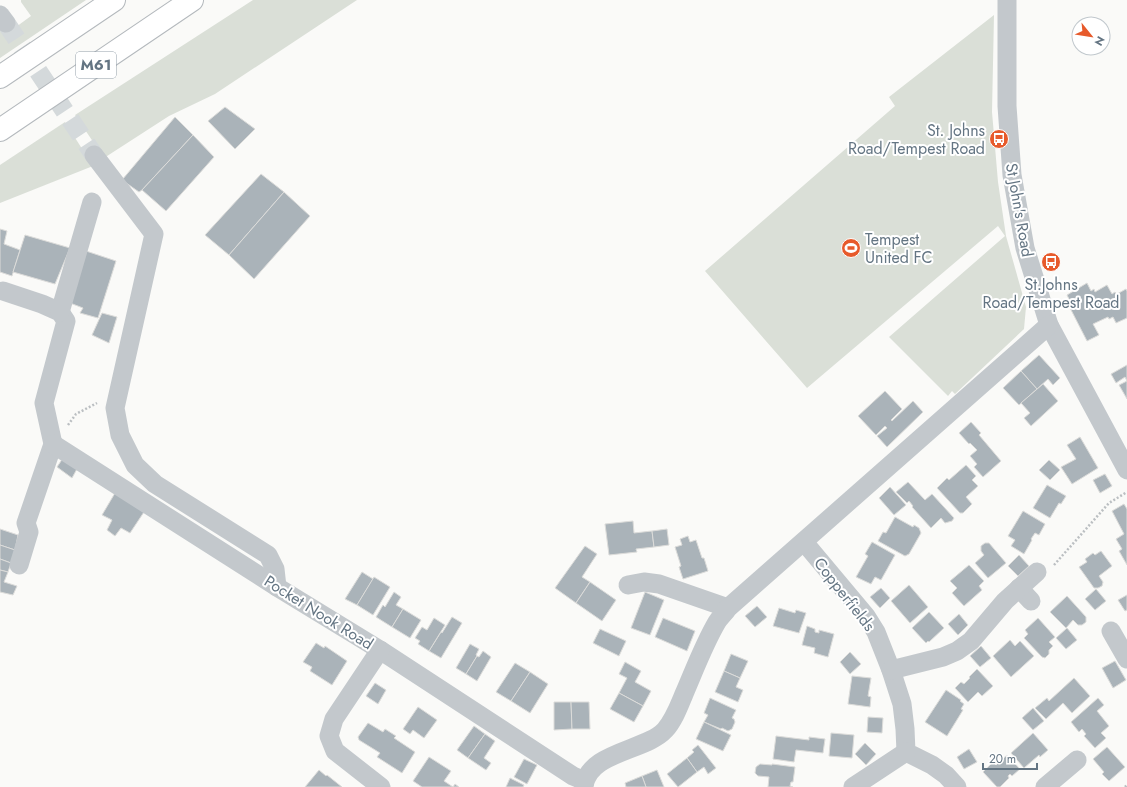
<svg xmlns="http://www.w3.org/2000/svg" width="1127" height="787" font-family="Jost,sans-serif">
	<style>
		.green { fill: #dadfd7 }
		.building { fill: #aab3b9; stroke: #dcdcda }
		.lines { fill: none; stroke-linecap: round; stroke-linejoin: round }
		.minor-tunnel { stroke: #d4d9db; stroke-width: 19; stroke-dasharray: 19 10; stroke-linecap: butt }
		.highway-casing { stroke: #b4b9bd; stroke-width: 24 }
		.path { stroke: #bbbfc2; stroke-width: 2.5; stroke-dasharray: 2 2; stroke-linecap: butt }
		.minor { stroke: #c3c8cc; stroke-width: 19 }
		.highway { stroke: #fff; stroke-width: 22 }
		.labels { text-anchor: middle; stroke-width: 4; stroke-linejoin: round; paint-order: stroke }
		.shield { fill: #fff; stroke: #929ea8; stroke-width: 1 }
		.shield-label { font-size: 15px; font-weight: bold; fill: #647583 }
		.poi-label { font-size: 16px; fill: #647583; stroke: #fff; text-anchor: end }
		.street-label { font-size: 16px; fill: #647583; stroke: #fff }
	</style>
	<rect width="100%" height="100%" fill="#fafaf8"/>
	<g class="green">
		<polygon points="21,0 86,0 0,58 0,27 5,35 31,16 21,2"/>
		<polygon points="253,0 357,0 215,94 169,116 104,158 75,115"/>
		<polygon points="994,15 992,112 998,182 1006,236 1026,307 1024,329 955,394 952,391 948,396 889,337 1005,236 998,226 807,388 705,271 895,106 889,97"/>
		<polygon points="65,122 93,166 0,203 0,165"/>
	</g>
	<g class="building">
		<polygon points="225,107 255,129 235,149 208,121"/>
		<polygon points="175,117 193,135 142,190 139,192 122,180"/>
		<polygon points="193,135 214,157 166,211 142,190"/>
		<polygon points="261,174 284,192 229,255 205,235"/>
		<polygon points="284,192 310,216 254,279 229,255"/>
		<polygon points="0,229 7,231 4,244 20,250 12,276 0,272"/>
		<polygon points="25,235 70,248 55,284 13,272"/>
		<polygon points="86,251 116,261 98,318 80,313 83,308 70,303"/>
		<polygon points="1087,283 1091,291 1094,289 1095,292 1107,285 1112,294 1115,292 1117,294 1126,289 1127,291 1127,318 1116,323 1113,317 1109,319 1108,317 1093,324 1099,335 1087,341 1067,302 1070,301 1067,295"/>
		<polygon points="102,313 117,317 109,343 92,335"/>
		<polygon points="1039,355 1060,378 1053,385 1048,379 1037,389 1021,371"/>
		<polygon points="1127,365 1127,399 1119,385 1127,381 1125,377 1116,383 1111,374"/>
		<polygon points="1021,371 1037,389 1019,405 1003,388"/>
		<polygon points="1043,384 1058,401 1031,426 1024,418 1030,413 1021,403"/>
		<polygon points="885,391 902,409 891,420 892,421 913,401 923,412 887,447 877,436 887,428 885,426 876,435 858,416"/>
		<polygon points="971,422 981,433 979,435 1001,461 983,477 974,467 977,464 970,456 977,450 970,443 969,444 959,433"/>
		<polygon points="1080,437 1098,468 1072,484 1061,467 1076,459 1067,445"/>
		<polygon points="63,458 78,467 72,478 57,467"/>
		<polygon points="1049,460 1060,470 1050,480 1039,470"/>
		<polygon points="966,465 976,476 972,480 978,486 966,497 972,504 963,513 960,513 937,488 947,478 949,480"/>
		<polygon points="1105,474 1112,486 1100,493 1093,480"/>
		<polygon points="908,482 925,500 932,494 954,518 952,521 945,523 941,518 931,528 912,507 913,506 909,501 907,503 896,492"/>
		<polygon points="1047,485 1066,496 1061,504 1059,503 1050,518 1033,508"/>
		<polygon points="890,487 906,505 894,515 879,498"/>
		<polygon points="115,493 144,512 130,533 121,528 115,536 107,530 112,520 102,515"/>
		<polygon points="1124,504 1127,509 1127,565 1119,551 1122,549 1116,539 1124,534 1112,511"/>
		<polygon points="1023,511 1045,524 1039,535 1035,533 1031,539 1032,540 1024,554 1011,546 1015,540 1008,536"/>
		<polygon points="895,517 913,527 914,525 919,528 921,533 909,554 905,556 878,541 883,532 886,533"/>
		<polygon points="633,521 634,533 652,531 654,547 636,549 637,552 609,555 605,524"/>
		<polygon points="0,529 18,535 15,550 0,545"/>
		<polygon points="667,529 669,545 654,547 652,531"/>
		<polygon points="688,536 690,542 696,540 702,558 704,558 708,571 683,579 679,567 681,566 675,547 682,545 680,539"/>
		<polygon points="872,542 895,555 881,580 875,577 871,584 856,577 868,556 865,554"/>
		<polygon points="985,543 989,543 1006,563 988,578 975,563 984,555 981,551 981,546"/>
		<polygon points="0,545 15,550 11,563 0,559"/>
		<polygon points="585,546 597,554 582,577 590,582 576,603 555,588"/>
		<polygon points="1101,551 1112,566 1099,576 1103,582 1102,586 1098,588 1094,588 1079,567 1087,562 1085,559 1093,553 1095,555"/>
		<polygon points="1019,555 1029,566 1018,576 1008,566"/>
		<polygon points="0,559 11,563 8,572 0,570"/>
		<polygon points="969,565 984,581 979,586 982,590 964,606 952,593 957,588 950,581"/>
		<polygon points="0,570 8,572 4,582 17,586 13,595 0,592"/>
		<polygon points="362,572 373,579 357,605 345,599"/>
		<polygon points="374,577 390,587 373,615 357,605"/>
		<polygon points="590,582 616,600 602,621 576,603"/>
		<polygon points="909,585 928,607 910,623 891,601"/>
		<polygon points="881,588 890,598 880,608 870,597"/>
		<polygon points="1096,589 1106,601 1095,610 1085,599"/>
		<polygon points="394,592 401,597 396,605 403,609 392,627 376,617 383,605 385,607"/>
		<polygon points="645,592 664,600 650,635 631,628"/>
		<polygon points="1127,595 1127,610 1125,611 1118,600"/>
		<polygon points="1067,596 1086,617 1086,622 1082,625 1078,625 1073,620 1066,628 1050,612"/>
		<polygon points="757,606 767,617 755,627 745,616"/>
		<polygon points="779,608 795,613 796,610 806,613 799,633 773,626"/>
		<polygon points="403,609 421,620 410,638 392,627"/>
		<polygon points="929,612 944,628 929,642 928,641 926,643 912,628"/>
		<polygon points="959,614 968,625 958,635 948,624"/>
		<polygon points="452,617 462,623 441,658 429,651 441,632 442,633"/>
		<polygon points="434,618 445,625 429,651 418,644 420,641 415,638 422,627 427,630"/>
		<polygon points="663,618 695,631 687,651 655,637"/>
		<polygon points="1038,618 1055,637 1049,642 1053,646 1049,650 1049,654 1045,658 1042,657 1024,638 1028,634 1025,630"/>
		<polygon points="807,626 815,629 815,632 819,633 819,630 834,634 828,657 814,653 815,648 802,645"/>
		<polygon points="1067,628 1077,640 1066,649 1056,638"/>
		<polygon points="600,629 626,641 619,656 593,643"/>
		<polygon points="1010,640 1015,646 1020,641 1034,656 1011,677 993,656"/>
		<polygon points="316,643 324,648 325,646 347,661 332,685 310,671 312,667 303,662"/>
		<polygon points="470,644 479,649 476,655 477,656 466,674 456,668"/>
		<polygon points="981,646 991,658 980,667 970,656"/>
		<polygon points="483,651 491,657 477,681 466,674 477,656 479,657"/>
		<polygon points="850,652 861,664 850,674 840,662"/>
		<polygon points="731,654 748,661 740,678 724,671"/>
		<polygon points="1115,661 1126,680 1113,688 1102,668"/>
		<polygon points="625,662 641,671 635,682 651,691 643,706 619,693 627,678 619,674"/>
		<polygon points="515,663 530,672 511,701 496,692"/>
		<polygon points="977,669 993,686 982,696 978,692 968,702 955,688 961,682 964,684 970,678 969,677"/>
		<polygon points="724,671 740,678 736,687 743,690 738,702 715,692"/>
		<polygon points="530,672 548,684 530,713 511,701"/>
		<polygon points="852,676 871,678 868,696 871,697 870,707 848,704"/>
		<polygon points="1074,678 1090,696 1072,713 1063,703 1046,719 1035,708 1047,698 1049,701"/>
		<polygon points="375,683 386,690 378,704 366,696"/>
		<polygon points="946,690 961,700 960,701 964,704 961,709 963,710 947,736 925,722"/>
		<polygon points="619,693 643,706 634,722 610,709"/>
		<polygon points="710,698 736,710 732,718 734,719 735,722 732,729 728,731 722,728 721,729 704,722 708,715 704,713"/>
		<polygon points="1098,698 1104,705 1097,711 1109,726 1101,733 1106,738 1095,748 1084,736 1086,734 1082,729 1079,732 1071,722"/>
		<polygon points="554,702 571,702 572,729 554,730"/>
		<polygon points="571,702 589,702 590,729 572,729"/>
		<polygon points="418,707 437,720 424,738 413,730 410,734 403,729"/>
		<polygon points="1033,708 1044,721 1033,730 1022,718"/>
		<polygon points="868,717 883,718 882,733 867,732"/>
		<polygon points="704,722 731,735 723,751 696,739"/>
		<polygon points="368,723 383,732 385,729 396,736 394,738 415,752 402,773 377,757 380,753 359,740 358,737"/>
		<polygon points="474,726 485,734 468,758 457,750"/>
		<polygon points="831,733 854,735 852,758 829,756"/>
		<polygon points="1033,733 1048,750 1040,757 1039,755 1024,768 1011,753"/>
		<polygon points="485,734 495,741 484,758 491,763 486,770 468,758"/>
		<polygon points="776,736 809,740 809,737 825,739 823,753 796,750 794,762 773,759"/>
		<polygon points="865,743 876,754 866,765 855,754"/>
		<polygon points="698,745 716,768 708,774 704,767 697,772 687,758 694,752 692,750"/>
		<polygon points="1107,747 1125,767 1109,781 1102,774 1104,772 1093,759"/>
		<polygon points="969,749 977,762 964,769 957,757"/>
		<polygon points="1007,755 1020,769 1012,776 1010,774 1008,776 1009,778 1000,787 997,787 983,772 993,762 996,765"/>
		<polygon points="429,757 451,771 444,781 453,787 455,784 459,787 422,787 413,781"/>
		<polygon points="687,758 697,772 678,787 667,774"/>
		<polygon points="524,759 537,765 527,784 514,777"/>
		<polygon points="760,764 772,765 772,764 795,767 793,782 791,782 790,786 793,787 768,787 769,777 758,776 755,773 756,767"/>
		<polygon points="319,770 326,776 327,775 342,787 305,787"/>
		<polygon points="657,770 664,787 646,787 642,776"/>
		<polygon points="642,776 646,787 626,787 625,783"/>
		<polygon points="510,778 524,785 523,787 506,787"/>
	</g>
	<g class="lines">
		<polyline class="minor-tunnel" points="6,23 94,155"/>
		<g class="highway-casing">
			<g id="highway">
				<polyline points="0,77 114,0"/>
				<polyline points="0,130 192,0"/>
			</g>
		</g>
		<g class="path">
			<polyline points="68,425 76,414 97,403"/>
			<polyline points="1054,565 1109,503 1127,492"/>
			<polyline points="1125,787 1127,785"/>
		</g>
		<g class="minor">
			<polyline points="1007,0 1007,106 1012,175 1025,248 1049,325 1127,470"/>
			<polyline points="0,15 6,23"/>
			<polyline points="94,155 154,234 115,408 120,435 135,465 155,484 268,555 275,569 277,587"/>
			<polyline points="3,291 42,304 60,312 66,321 44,403 53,444 26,523 29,532 19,565"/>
			<polyline points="60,312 92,202"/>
			<polyline points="53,444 277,587 380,650 573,776 585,781"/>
			<polyline points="804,542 866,616 876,632 891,670 902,704 905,729 906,752 932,765 946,775 957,787"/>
			<polyline points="628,585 644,582 659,584 728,608"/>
			<polyline points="1019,588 1031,601"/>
			<polyline points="1111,631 1127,659"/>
			<polyline points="380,650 334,719 329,736 335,751 381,787"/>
			<polyline points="891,670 943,657 957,651 971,641 1005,601 1037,572"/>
			<path d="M584 787C587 752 646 751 665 730 674 720 679 706 684 694 694 671 704 644 717 622 720 617 725 613 728 608L1049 325"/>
			<polyline points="853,787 906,752"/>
			<polyline points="1045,787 1077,760"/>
		</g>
		<use href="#highway" class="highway"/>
	</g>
	<defs>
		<g id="bus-disc" transform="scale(1)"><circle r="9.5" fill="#e75a2b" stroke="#fff"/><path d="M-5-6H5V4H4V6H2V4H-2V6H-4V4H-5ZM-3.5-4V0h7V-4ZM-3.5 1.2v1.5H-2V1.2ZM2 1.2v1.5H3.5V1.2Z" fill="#fff"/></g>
		<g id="stadium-disc" transform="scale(1)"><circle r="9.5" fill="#e75a2b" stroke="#fff"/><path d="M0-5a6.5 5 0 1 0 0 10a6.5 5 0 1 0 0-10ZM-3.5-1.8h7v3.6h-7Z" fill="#fff"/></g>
	</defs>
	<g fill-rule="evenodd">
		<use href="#bus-disc" x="999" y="139"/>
		<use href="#stadium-disc" x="851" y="248"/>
		<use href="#bus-disc" x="1051" y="262"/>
	</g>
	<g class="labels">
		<rect class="shield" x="76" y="52" width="40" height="26" rx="3"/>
		<g class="shield-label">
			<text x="96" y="70">M61</text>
		</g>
		<g class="poi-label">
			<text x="985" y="136">St. Johns<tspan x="985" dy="18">Road/Tempest Road</tspan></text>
			<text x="865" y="245" text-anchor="start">Tempest<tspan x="865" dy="18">United FC</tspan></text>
			<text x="1051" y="290" text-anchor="middle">St.Johns<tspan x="1051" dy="18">Road/Tempest Road</tspan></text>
		</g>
		<g class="street-label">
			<text transform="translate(1020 210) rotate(80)" y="6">St John's Road</text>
			<text transform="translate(845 594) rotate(52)" y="6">Copperfields</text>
			<text transform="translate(319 612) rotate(32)" y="6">Pocket Nook Road</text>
		</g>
	</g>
	<g transform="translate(1091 36) rotate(120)"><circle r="19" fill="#ffffff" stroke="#c1c8cd"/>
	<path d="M0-3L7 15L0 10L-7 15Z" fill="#e75a2b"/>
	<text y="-6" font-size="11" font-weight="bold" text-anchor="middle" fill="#647583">N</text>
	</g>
	<path d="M983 763v6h54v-6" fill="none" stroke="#647583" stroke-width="2"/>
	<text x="989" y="763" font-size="12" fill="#647583" stroke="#ffffff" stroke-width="3" paint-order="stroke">20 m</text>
</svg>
